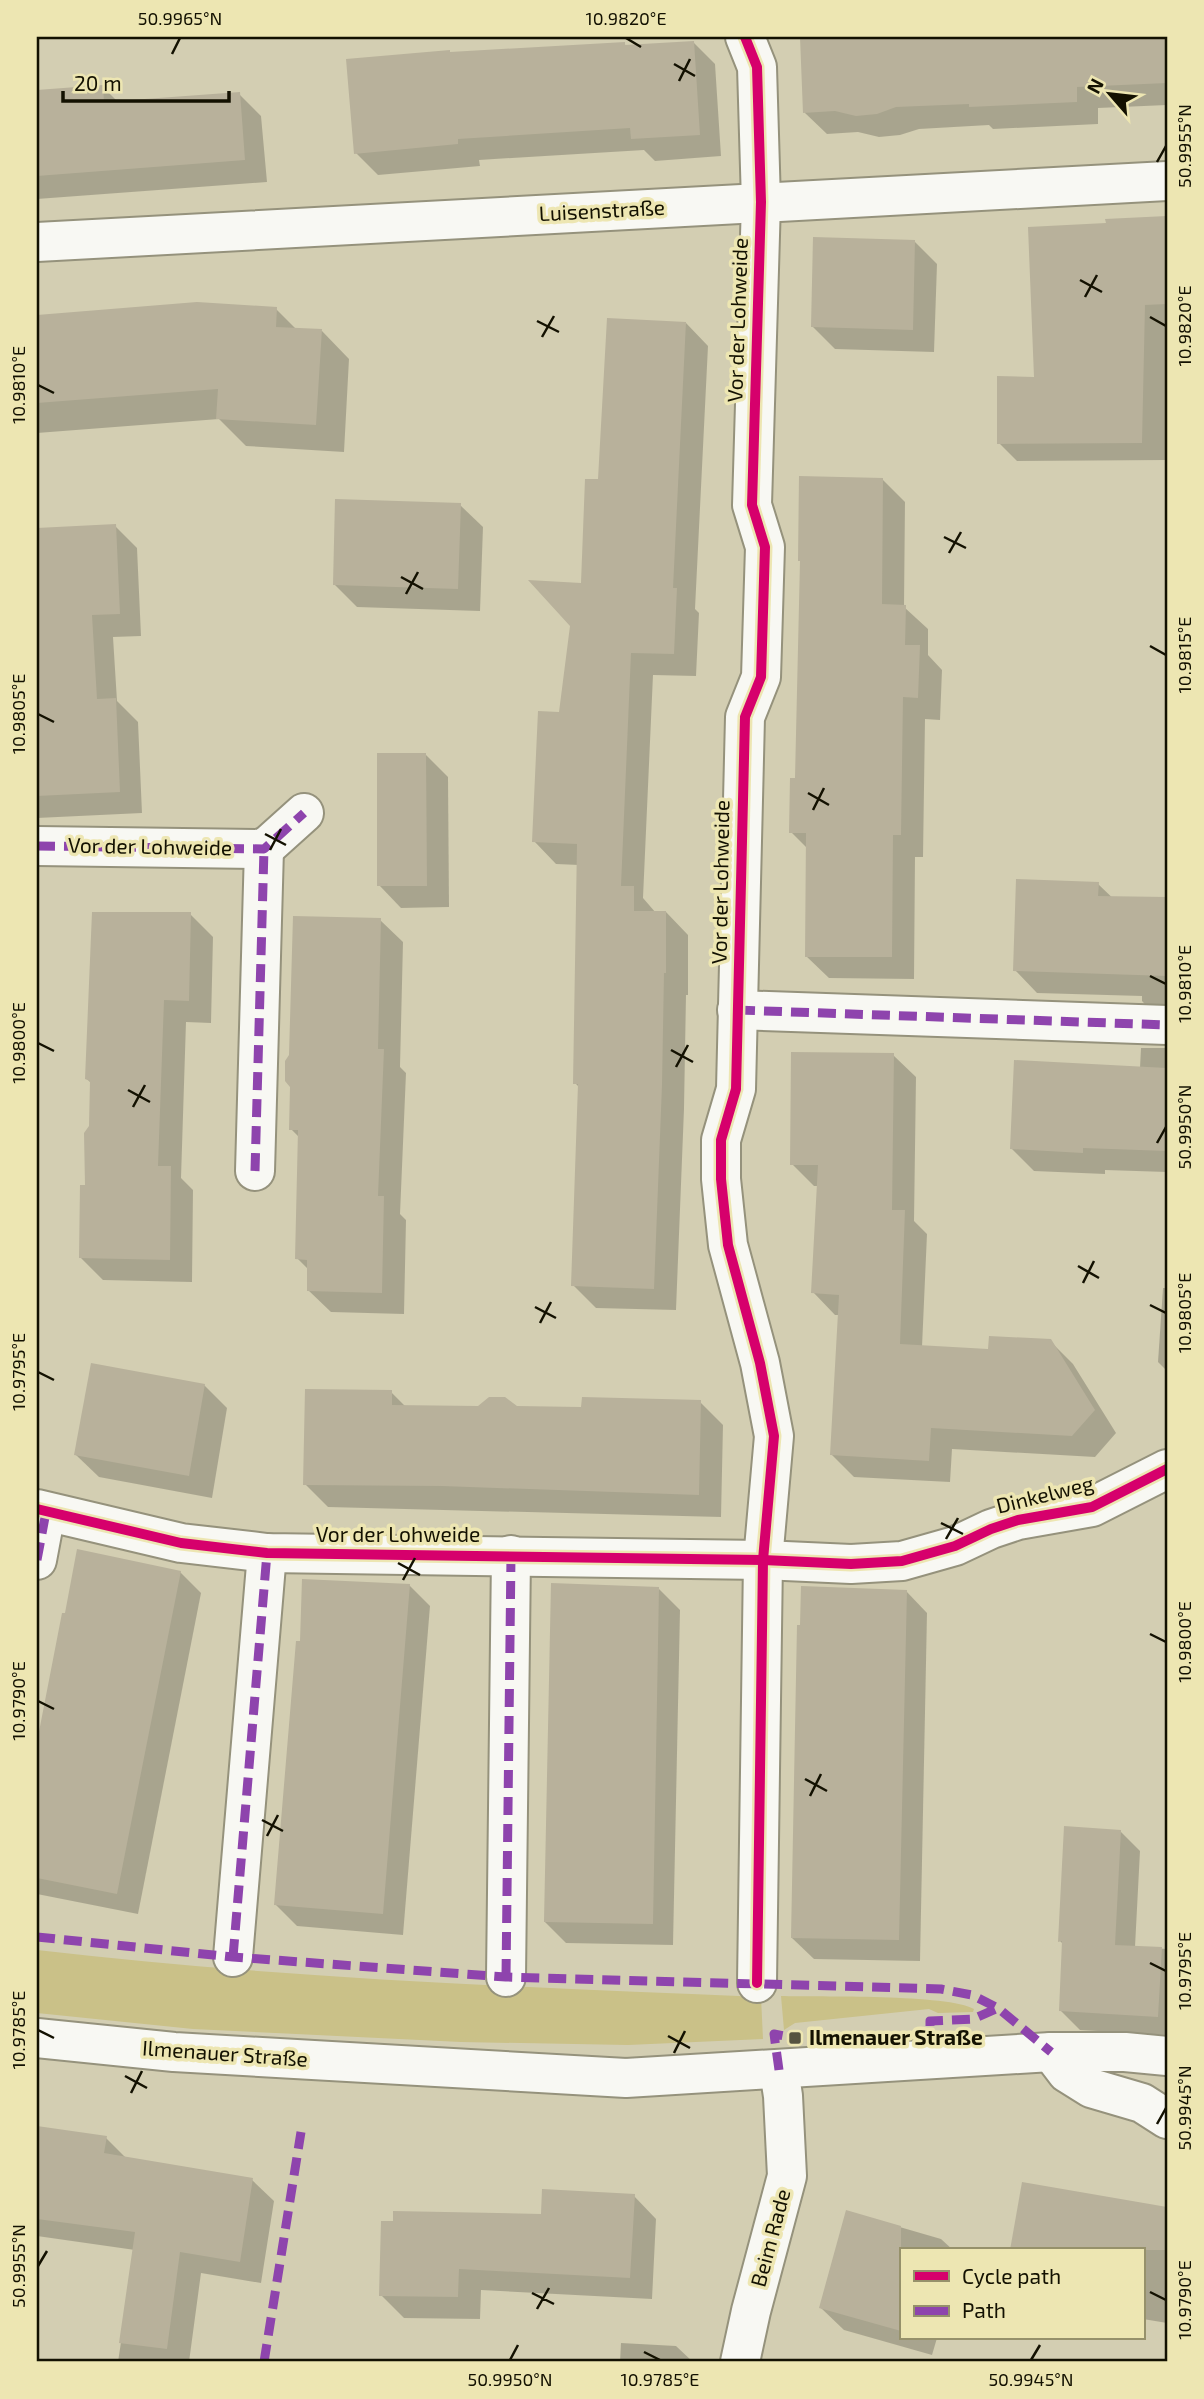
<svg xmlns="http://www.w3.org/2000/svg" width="1204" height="2399" font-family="'Exo 2',sans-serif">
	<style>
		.green { fill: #cac188 }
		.shadow { fill: #0003 }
		.building { fill: #b8b19b }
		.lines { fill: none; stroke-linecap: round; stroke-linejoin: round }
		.minor-casing { stroke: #95927c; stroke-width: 42 }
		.minor { stroke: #f8f8f3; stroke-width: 38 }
		.quiet { stroke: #8e44ad; stroke-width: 9; stroke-dasharray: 18 9; stroke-linecap: butt }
		.cycleway-casing { stroke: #ede6b2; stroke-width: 15 }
		.cycleway { stroke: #d6006c; stroke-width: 10 }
		.ticks { fill: none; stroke: #131101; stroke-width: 2.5 }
		.poi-dot { fill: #56533f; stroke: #ede6b2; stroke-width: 2.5 }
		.labels { text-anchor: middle; stroke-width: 7; stroke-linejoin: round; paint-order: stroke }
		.street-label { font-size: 21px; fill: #131101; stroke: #ede6b2 }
		.poi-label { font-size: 21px; font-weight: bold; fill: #131101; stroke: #ede6b2; text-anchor: start }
		.neatline { fill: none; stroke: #131101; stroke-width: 2.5 }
		.ticks-label { font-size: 18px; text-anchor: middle; fill: #131101 }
	</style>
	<rect width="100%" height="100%" fill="#d3ceb2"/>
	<g class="green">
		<path d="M37 1950C277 1978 519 1987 761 1997L763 2039 628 2045 461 2042 193 2029 37 2013Z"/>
		<path d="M781 1996C817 1997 949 1994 974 2009L973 2012 938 2013 929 2009 795 2023 784 2030Z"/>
	</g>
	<g class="shadow">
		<polygon points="802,37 1167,37 1167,105 1098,108 1098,124 993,129 989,125 919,129 900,135 879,137 858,132 827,134 805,113"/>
		<polygon points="693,42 715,64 721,156 655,161 644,150 479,160 480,166 378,175 356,153 452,54 624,44 627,46"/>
		<polygon points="102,86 119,103 239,94 261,116 267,182 37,199 37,92"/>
		<polygon points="1167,218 1167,460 1017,461 999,443 1035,378 1108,225 1107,220"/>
		<polygon points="915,242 937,264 934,352 835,349 812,326"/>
		<polygon points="197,304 276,309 297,330 322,331 349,359 344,452 246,446 219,419 37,433 37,316"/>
		<polygon points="686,323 708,346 695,609 699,613 696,676 653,675 643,898 656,913 666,912 688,935 688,995 686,995 684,1109 676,1310 596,1308 573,1285 579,1087 575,1083 579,865 556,864 534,841 561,714 600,481"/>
		<polygon points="882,479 905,502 904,607 928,629 928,655 942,670 940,720 925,719 923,857 915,857 914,979 829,978 806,956 808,849 791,832 797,780"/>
		<polygon points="460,505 483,527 480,611 357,607 334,584"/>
		<polygon points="115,526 137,548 141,636 113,637 117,701 138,722 142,813 37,818 37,529"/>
		<polygon points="425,754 448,777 449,907 401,908 379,885"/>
		<polygon points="1098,884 1120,905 1167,907 1167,1024 1164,1024 1142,1001 1142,996 1037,993 1015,970"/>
		<polygon points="190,914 213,937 211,1023 186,1022 181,1178 193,1190 192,1282 103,1280 81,1258 90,1127 91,1083 86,1078"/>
		<polygon points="380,920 403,942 400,1067 406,1073 400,1214 406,1220 404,1314 331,1312 308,1290 309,1270 297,1258 300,1138 291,1129"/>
		<polygon points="1141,1048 1167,1048 1167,1172 1105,1170 1105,1174 1034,1171 1012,1149 1140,1068"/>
		<polygon points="893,1055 916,1077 914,1221 927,1234 922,1347 990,1351 1050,1341 1073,1364 1116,1433 1095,1457 952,1449 950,1482 854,1477 831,1454 840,1315 835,1315 813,1292 819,1186 814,1186 792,1164"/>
		<polygon points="1163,1288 1167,1288 1167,1371 1158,1362"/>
		<polygon points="204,1385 227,1408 212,1498 99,1477 76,1455"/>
		<polygon points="391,1392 406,1407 583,1408 700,1402 723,1425 721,1517 328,1507 305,1484"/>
		<polygon points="180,1572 201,1593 138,1914 37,1894 37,1758 63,1615"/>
		<polygon points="409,1585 430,1606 403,1935 297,1926 276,1905"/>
		<polygon points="659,1589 680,1610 673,1945 566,1943 545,1922"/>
		<polygon points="906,1591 927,1613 920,1961 814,1959 792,1938"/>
		<polygon points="1120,1831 1140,1851 1135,1947 1167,1949 1167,2035 1080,2030 1060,2010 1064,1945 1060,1941"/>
		<polygon points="37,2128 106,2138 127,2159 252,2180 274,2201 261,2283 201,2273 189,2362 118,2362 135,2250 37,2236"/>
		<polygon points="1023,2184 1167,2208 1167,2323 1143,2319 1143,2250 1012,2250"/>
		<polygon points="634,2196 656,2219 652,2299 481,2290 480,2319 404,2318 381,2295 542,2216"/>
		<polygon points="848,2212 941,2239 953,2250 901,2250 901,2338 937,2338 932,2355 844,2330 821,2308"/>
		<polygon points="621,2343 676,2346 693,2362 620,2362"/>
	</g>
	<g class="building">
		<polygon points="800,37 1167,37 1167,83 1077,87 1077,102 969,107 969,104 896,107 877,114 856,116 835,111 803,113"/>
		<polygon points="694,41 700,135 631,139 630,128 458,139 458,144 354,154 346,59 450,50 450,52 625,42 625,45"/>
		<polygon points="103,85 104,102 240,92 245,160 37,176 37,90"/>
		<polygon points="1167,216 1167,304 1145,305 1142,443 997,444 997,376 1034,377 1028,227 1106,223 1105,219"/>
		<polygon points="813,237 915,240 913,330 811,327"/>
		<polygon points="197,302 277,307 276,327 322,329 316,425 216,419 218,389 37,403 37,315"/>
		<polygon points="607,318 686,322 673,588 677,588 674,654 631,653 621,886 634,886 634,911 666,911 666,973 664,973 662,1085 654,1289 571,1286 578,1084 573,1084 577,844 532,842 538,711 559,712 570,626 528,580 581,583 585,479 598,479"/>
		<polygon points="799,476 883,478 882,604 906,605 905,645 920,645 918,698 903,697 901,835 893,835 892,957 805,957 806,833 789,833 790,778 795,778 800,561 798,561"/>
		<polygon points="335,499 461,503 458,589 333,585"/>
		<polygon points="116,524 120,614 92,615 97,699 116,698 120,792 37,796 37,528"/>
		<polygon points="377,753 426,753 427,886 377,886"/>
		<polygon points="1016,879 1099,882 1098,896 1167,897 1167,976 1013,971"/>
		<polygon points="92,912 191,912 189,1001 164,1000 158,1166 171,1166 170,1260 79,1258 80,1185 85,1185 84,1133 89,1126 90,1081 85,1079"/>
		<polygon points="293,916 381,918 378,1049 384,1049 378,1196 384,1196 382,1293 307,1291 307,1260 295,1259 298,1130 289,1130 290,1087 285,1081 285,1061 289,1055"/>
		<polygon points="791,1052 894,1053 892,1210 905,1210 900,1344 988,1349 989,1336 1051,1339 1095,1410 1072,1436 931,1428 929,1461 830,1455 839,1295 811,1293 818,1165 790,1165"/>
		<polygon points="1014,1060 1167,1068 1167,1151 1083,1148 1083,1153 1010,1149"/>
		<polygon points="91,1363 205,1384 189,1476 74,1455"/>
		<polygon points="305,1389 392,1390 392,1405 478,1406 489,1397 505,1397 517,1406 581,1407 582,1397 701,1400 699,1495 442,1486 303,1485"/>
		<polygon points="77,1549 181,1571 117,1894 37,1878 37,1742 62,1613 65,1613"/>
		<polygon points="302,1579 410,1584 383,1914 274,1905 296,1641 300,1641"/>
		<polygon points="551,1583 659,1587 653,1924 544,1922"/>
		<polygon points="801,1586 907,1590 899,1940 791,1938 797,1625 800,1625"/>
		<polygon points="1064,1826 1121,1830 1115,1945 1162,1947 1158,2017 1059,2011 1062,1941 1058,1942"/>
		<polygon points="37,2126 107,2136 104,2153 253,2178 240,2262 180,2252 167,2349 119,2343 135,2232 37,2219"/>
		<polygon points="1022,2182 1167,2207 1167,2250 1010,2250"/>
		<polygon points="542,2189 635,2194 630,2278 459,2269 458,2297 379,2296 381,2221 393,2221 393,2211 541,2214"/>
		<polygon points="846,2210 901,2226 901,2331 819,2308"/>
	</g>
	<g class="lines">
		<g class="minor-casing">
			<g id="minor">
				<polyline points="745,37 757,67 761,202 752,505 765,547 761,677 745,717 736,1089 721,1140 721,1179 728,1245 760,1363 774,1436 763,1560 757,1983"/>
				<polyline points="37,242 1167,181"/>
				<polyline points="37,846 264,849 304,813"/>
				<polyline points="737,1010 1167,1025"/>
				<polyline points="255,1171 264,849"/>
				<polyline points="37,1509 181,1543 267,1553 763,1560 851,1564 902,1561 955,1546 991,1529 1018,1520 1092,1507 1167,1469"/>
				<polyline points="37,1560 46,1512"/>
				<polyline points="233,1957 267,1553"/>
				<polyline points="506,1977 511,1555"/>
				<polyline points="37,2038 174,2052 626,2078 1051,2052 1125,2052 1167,2056"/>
				<polyline points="1051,2052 1067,2073 1091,2088 1142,2103 1167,2119"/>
				<polyline points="740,2362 751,2311 787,2176 783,2096 779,2070"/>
			</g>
		</g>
		<use href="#minor" class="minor"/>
		<g class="quiet">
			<polyline points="37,846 264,849 304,813"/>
			<polyline points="737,1010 1167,1025"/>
			<polyline points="255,1171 264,849"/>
			<polyline points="37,1560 46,1512"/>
			<polyline points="37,1937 233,1957 506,1977 941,1989 972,1995 998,2008 1051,2052"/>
			<polyline points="233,1957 267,1553"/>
			<polyline points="506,1977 511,1555"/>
			<polyline points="930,2026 930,2021 973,2019 998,2008"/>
			<polyline points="779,2070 774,2034 795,2038"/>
			<polyline points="264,2362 301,2132"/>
		</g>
		<g class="cycleway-casing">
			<g id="cycleway">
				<polyline points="745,37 757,67 761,202 752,505 765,547 761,677 745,717 736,1089 721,1140 721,1179 728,1245 760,1363 774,1436 763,1560 757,1983"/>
				<polyline points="37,1509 181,1543 267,1553 763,1560 851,1564 902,1561 955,1546 991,1529 1018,1520 1092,1507 1167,1469"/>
			</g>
		</g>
		<use href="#cycleway" class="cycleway"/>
	</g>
	<path class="ticks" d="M626 38 641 47M172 54 180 38M674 64 695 76M679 81 690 59M1157 162 1166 146M1080 280 1102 292M1085 297 1097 275M1150 317 1166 326M537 321 559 332M542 337 554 316M38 385 54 393M944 537 966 548M949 553 961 532M401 577 423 589M406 594 418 572M1150 646 1166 655M38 714 54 722M808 793 829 805M813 810 824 788M265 834 286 845M270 850 281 829M1150 976 1166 984M38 1043 54 1051M671 1050 693 1062M676 1067 688 1045M128 1090 150 1102M133 1107 145 1085M1157 1143 1166 1127M1078 1266 1099 1278M1083 1283 1094 1261M1150 1305 1166 1313M535 1307 556 1318M540 1323 551 1302M38 1372 54 1380M941 1523 963 1534M946 1539 958 1518M398 1563 420 1575M403 1580 415 1558M1150 1634 1166 1642M38 1701 54 1709M805 1779 827 1791M810 1796 821 1774M262 1820 283 1831M267 1836 278 1815M1150 1963 1166 1971M38 2030 54 2038M668 2036 690 2048M674 2053 685 2031M125 2076 147 2088M131 2093 142 2071M1157 2124 1166 2108M38 2266 47 2251M1150 2292 1166 2300M532 2293 554 2304M537 2309 549 2288M644 2352 660 2360M510 2360 518 2345M1031 2360 1040 2345"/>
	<rect class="poi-dot" x="788" y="2031" width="14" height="14" rx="3.5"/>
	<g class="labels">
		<g class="street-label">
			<text transform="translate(602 211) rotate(-3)" y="7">Luisenstraße</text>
			<text transform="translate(738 320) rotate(-88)" y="7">Vor der Lohweide</text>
			<text transform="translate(150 847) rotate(1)" y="7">Vor der Lohweide</text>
			<text transform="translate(721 882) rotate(-89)" y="7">Vor der Lohweide</text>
			<text transform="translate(1045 1495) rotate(-14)" y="7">Dinkelweg</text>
			<text x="398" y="1542">Vor der Lohweide</text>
			<text transform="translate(225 2054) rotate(4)" y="7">Ilmenauer Straße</text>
			<text transform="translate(771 2238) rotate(-75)" y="7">Beim Rade</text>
		</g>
		<g class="poi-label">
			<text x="809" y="2045">Ilmenauer Straße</text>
		</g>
	</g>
	<rect width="1204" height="2399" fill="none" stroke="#ede6b2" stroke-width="77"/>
	<rect x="900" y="2248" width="245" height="91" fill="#ede6b2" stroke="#96916b" stroke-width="2"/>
	<rect x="914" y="2271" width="35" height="10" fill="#d6006c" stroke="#96916b" stroke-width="2"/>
	<text x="962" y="2284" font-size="21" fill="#131101">Cycle path</text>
	<rect x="914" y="2306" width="35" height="10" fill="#8e44ad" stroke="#96916b" stroke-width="2"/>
	<text x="962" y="2318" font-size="21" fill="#131101">Path</text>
	<g transform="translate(1110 94) rotate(298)" stroke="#ede6b2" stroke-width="5" paint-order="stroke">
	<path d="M0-5L12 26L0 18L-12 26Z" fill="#131101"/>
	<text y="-10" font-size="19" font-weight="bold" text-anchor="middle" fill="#131101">N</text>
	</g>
	<path d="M63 91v10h166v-10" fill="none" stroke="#131101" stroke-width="3.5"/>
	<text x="74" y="91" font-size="21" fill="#131101" stroke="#ede6b2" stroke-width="5" paint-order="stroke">20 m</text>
	<rect x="38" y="38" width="1128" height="2322" class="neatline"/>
	<g class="ticks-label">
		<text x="180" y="25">50.9965°N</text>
		<text x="626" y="25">10.9820°E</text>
		<text transform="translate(1185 146) rotate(-90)" y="6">50.9955°N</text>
		<text transform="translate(1185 326) rotate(-90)" y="6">10.9820°E</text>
		<text transform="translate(19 385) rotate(-90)" y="6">10.9810°E</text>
		<text transform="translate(1185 655) rotate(-90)" y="6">10.9815°E</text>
		<text transform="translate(19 714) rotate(-90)" y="6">10.9805°E</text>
		<text transform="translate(1185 984) rotate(-90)" y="6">10.9810°E</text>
		<text transform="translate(19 1043) rotate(-90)" y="6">10.9800°E</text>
		<text transform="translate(1185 1127) rotate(-90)" y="6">50.9950°N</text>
		<text transform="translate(1185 1313) rotate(-90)" y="6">10.9805°E</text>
		<text transform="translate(19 1372) rotate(-90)" y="6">10.9795°E</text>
		<text transform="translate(1185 1642) rotate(-90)" y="6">10.9800°E</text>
		<text transform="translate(19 1701) rotate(-90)" y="6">10.9790°E</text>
		<text transform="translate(1185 1971) rotate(-90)" y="6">10.9795°E</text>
		<text transform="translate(19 2030) rotate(-90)" y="6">10.9785°E</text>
		<text transform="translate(1185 2108) rotate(-90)" y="6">50.9945°N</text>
		<text transform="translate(19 2266) rotate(-90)" y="6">50.9955°N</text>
		<text transform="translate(1185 2300) rotate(-90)" y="6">10.9790°E</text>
		<text x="510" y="2386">50.9950°N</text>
		<text x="660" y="2386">10.9785°E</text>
		<text x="1031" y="2386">50.9945°N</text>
	</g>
</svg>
